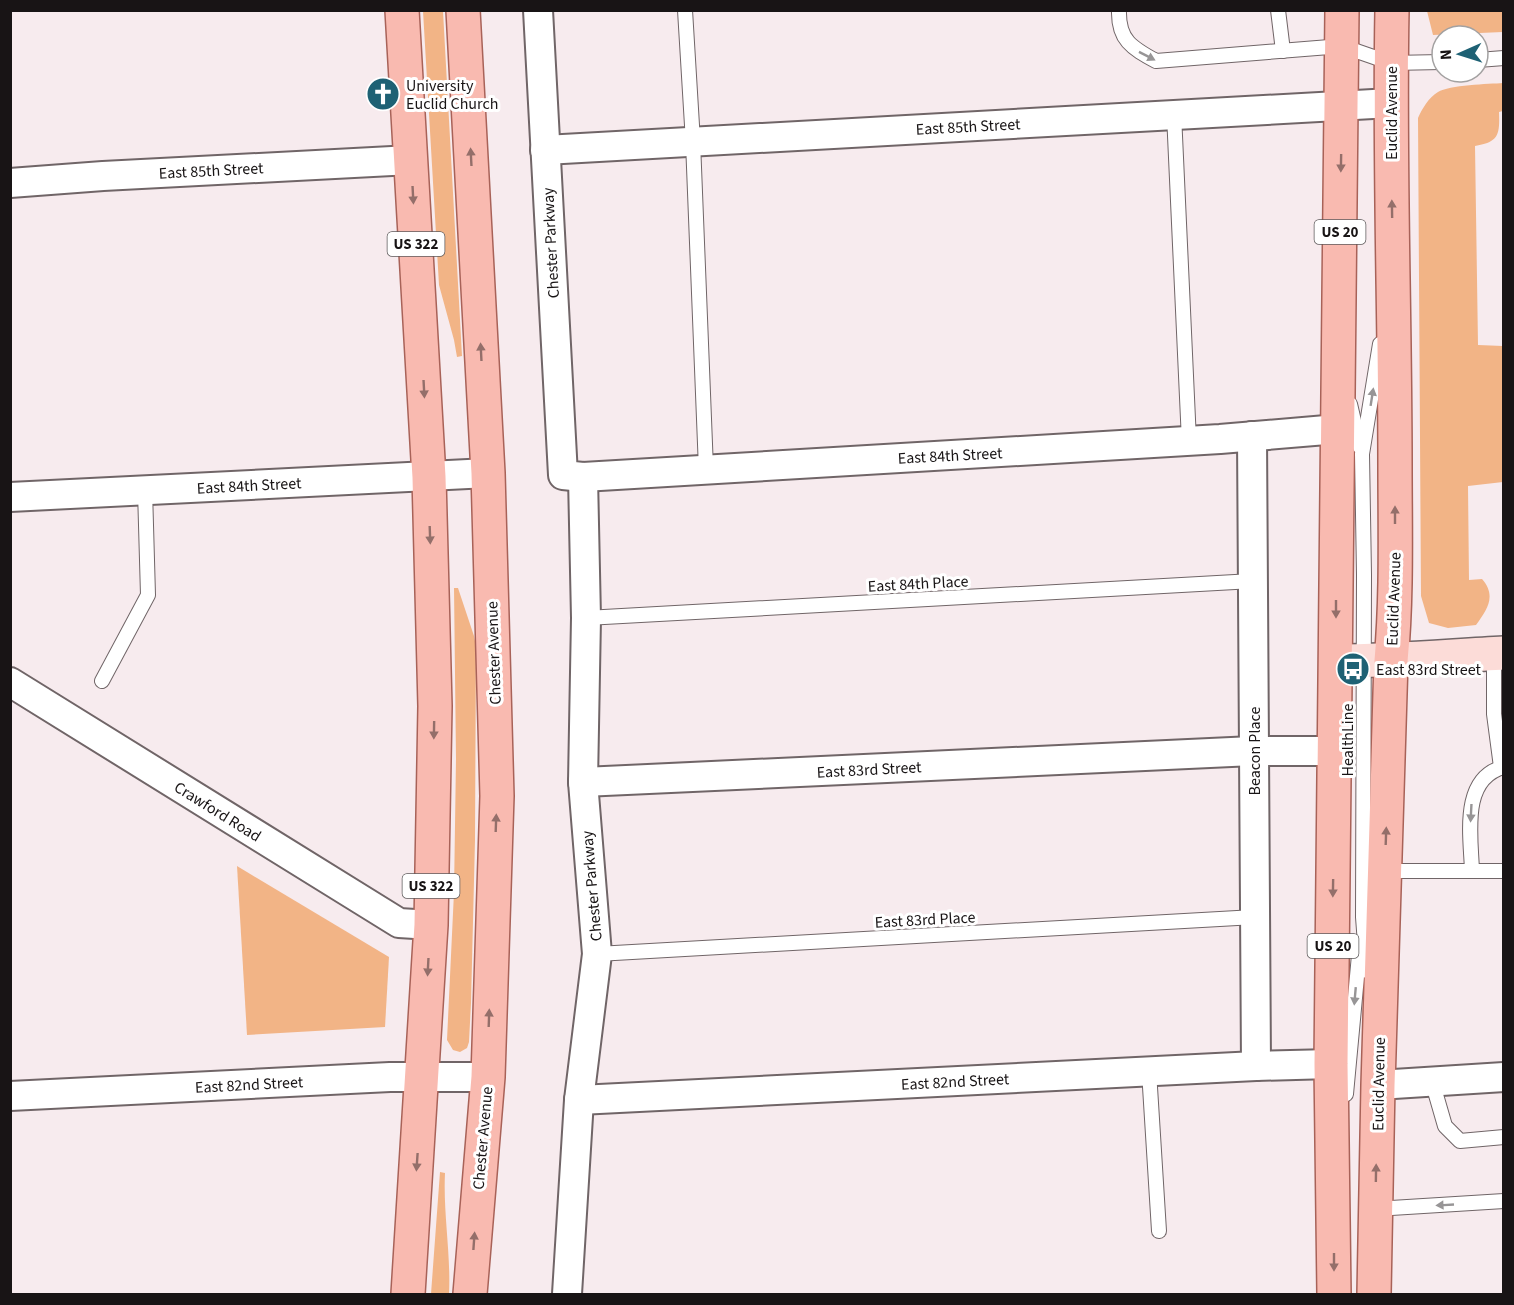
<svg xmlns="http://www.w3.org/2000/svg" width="1514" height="1305" font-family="'Source Sans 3',sans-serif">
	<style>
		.green { fill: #f2b486 }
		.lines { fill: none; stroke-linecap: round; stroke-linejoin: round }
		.lane-casing { stroke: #706567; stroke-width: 16 }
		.street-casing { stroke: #706567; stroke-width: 32 }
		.secondary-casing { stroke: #706567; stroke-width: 36 }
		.primary-casing { stroke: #a86258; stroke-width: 36 }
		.lane { stroke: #fff; stroke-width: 14 }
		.street { stroke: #fff; stroke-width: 28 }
		.secondary { stroke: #fcdcd8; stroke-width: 33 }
		.primary { stroke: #f9bab0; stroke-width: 33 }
		.oneway { fill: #979596 }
		.oneway2 { fill: #946f6a }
		.labels { text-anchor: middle; stroke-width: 6; stroke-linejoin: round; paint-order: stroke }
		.shield { fill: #fff; stroke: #5d5a5b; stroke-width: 1.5 }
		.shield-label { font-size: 15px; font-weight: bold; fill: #181415 }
		.poi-label { font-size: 16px; fill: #181415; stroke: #fff; text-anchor: start }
		.street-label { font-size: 16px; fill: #181415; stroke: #fff }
	</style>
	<rect width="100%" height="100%" fill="#f7ebee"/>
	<g class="green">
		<polygon points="423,11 443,11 462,356 457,357 454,340 439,285"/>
		<polygon points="1427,11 1503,11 1503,32 1433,35"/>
		<path d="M1503 83V111L1499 112C1500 136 1498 142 1475 146L1478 345 1503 346V482L1468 486 1469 580 1482 579C1497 596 1487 610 1476 625L1448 628 1429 623 1421 596 1418 118C1422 109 1429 97 1438 92 1449 85 1489 84 1503 83Z"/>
		<polygon points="454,588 458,588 474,636 476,646 475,840 471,1003 469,1042 467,1048 460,1052 453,1050 447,1040 454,892 456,759"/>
		<polygon points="237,866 389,957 385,1027 247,1035"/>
		<path d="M440 1172 445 1173C443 1213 451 1254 449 1294H431Z"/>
	</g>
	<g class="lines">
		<g class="lane-casing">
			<g id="lane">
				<polyline points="685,10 693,142 706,469"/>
				<path d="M1119 10C1118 40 1132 48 1156 61L1342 46 1391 63 1442 62"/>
				<polyline points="1278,10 1283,51"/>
				<polyline points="1478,60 1504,58"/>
				<polyline points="1174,114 1189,441"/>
				<polyline points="1350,404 1360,447"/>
				<polyline points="586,618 1253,581"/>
				<polyline points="1494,654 1494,714 1501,767"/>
				<polyline points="102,681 148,595 145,490"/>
				<polyline points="1385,871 1504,871"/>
				<path d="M1472 871C1471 837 1460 778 1504 767"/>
				<polyline points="597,954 1255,917"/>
				<polyline points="1367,971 1363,917 1364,575 1362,454 1380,344"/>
				<polyline points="1149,1071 1159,1231"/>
				<polyline points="1432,1081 1445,1126 1460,1141 1504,1137"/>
				<polyline points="1346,1094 1359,955"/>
				<polyline points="1375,1209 1504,1201"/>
			</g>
		</g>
		<g class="street-casing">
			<g id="street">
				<polyline points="538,10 563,475 583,477 1220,439 1338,429"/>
				<polyline points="545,150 1391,103"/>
				<polyline points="10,183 103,176 411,160"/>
				<polyline points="1252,436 1256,1066"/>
				<polyline points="10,497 488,473"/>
				<polyline points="10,682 399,923 431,925"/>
				<polyline points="583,782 1253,751 1335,751"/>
				<polyline points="1378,1085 1504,1077"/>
				<polyline points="10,1096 390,1077 488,1077"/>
				<polyline points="579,1100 1256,1066 1331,1064"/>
				<polyline points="567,1294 579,1100 597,954 583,782 586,618 583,477"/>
			</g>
		</g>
		<g class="secondary-casing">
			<path id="secondary" d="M1336 661C1392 661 1447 656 1504 653"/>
		</g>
		<g class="primary-casing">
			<g id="primary">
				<polyline points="402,10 429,477 435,706 431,925 408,1294"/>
				<polyline points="463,10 488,473 497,796 488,1077 470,1294"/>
				<polyline points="1334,1294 1331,1064 1342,10"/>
				<path d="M1374 1294 1378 1085 1391 661C1397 596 1395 530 1395 465 1395 314 1389 162 1392 10"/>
			</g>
		</g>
		<use href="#lane" class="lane"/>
		<use href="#street" class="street"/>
		<use href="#secondary" class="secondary"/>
		<use href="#primary" class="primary"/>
	</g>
	<defs><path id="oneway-solid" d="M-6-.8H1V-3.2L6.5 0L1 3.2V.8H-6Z" transform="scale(1.5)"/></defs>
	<g class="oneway">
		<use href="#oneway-solid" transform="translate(1147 56) rotate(27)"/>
		<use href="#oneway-solid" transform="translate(1372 397) rotate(-81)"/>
		<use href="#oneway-solid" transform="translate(1471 813) rotate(93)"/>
		<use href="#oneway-solid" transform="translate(1355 996) rotate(95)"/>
		<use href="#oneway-solid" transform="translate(1445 1205) rotate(177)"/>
	</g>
	<g class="oneway2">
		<use href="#oneway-solid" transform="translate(471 157) rotate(-93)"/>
		<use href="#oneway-solid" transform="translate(1341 163) rotate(91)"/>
		<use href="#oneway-solid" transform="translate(413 195) rotate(87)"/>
		<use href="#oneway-solid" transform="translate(1392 209) rotate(-91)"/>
		<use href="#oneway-solid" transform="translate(481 352) rotate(-93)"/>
		<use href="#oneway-solid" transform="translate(424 389) rotate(87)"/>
		<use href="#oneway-solid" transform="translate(1395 515) rotate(-90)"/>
		<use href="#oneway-solid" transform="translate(430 535) rotate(88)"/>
		<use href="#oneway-solid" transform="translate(1336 609) rotate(90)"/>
		<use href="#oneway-solid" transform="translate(434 730) rotate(91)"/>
		<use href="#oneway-solid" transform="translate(496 823) rotate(-88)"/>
		<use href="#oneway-solid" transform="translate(1386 836) rotate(-88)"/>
		<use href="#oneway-solid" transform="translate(1333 888) rotate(91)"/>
		<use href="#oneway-solid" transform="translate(428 967) rotate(93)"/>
		<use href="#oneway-solid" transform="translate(489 1018) rotate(-88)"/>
		<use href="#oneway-solid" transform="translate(417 1162) rotate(94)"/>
		<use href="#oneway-solid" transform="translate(1376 1173) rotate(-89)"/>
		<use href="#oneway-solid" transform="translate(474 1241) rotate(-86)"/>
		<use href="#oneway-solid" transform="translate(1334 1262) rotate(90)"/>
	</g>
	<defs>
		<g id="church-disc" transform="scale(1.725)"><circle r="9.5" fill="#1e6174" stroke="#fff"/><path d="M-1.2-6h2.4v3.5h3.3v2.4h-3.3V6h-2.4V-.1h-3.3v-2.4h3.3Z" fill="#fff"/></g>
		<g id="bus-disc" transform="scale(1.725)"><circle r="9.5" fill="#1e6174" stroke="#fff"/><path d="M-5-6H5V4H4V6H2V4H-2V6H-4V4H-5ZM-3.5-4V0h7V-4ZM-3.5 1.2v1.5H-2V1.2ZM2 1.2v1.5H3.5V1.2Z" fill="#fff"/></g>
	</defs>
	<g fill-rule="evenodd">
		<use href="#church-disc" x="383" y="94"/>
		<use href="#bus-disc" x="1353" y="669"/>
	</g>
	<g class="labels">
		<g class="shield">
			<rect x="1314.5" y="220" width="51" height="24" rx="4.5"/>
			<rect x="387.5" y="232" width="57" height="24" rx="4.5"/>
			<rect x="402.5" y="874" width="57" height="24" rx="4.5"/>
			<rect x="1307.5" y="934" width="51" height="24" rx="4.5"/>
		</g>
		<g class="shield-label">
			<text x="1340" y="237">US 20</text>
			<text x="416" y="249">US 322</text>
			<text x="431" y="891">US 322</text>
			<text x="1333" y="951">US 20</text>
		</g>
		<g class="poi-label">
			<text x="406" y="91">University<tspan x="406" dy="18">Euclid Church</tspan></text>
			<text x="1376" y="675">East 83rd Street</text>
		</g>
		<g class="street-label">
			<text transform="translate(1391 113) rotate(-90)" y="6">Euclid Avenue</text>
			<text transform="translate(968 126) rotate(-3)" y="6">East 85th Street</text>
			<text transform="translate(211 170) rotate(-3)" y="6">East 85th Street</text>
			<text transform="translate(550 243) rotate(-93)" y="6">Chester Parkway</text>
			<text transform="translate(950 455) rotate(-3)" y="6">East 84th Street</text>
			<text transform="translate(249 485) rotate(-3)" y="6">East 84th Street</text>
			<text transform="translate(918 583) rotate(-3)" y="6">East 84th Place</text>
			<text transform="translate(1393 599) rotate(-88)" y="6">Euclid Avenue</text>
			<text transform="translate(493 653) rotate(-92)" y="6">Chester Avenue</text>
			<text transform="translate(1347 740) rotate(-90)" y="6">HealthLine</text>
			<text transform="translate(1254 751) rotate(-90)" y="6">Beacon Place</text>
			<text transform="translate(869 769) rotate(-3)" y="6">East 83rd Street</text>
			<text transform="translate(218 811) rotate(32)" y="6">Crawford Road</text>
			<text transform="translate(591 886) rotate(-95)" y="6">Chester Parkway</text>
			<text transform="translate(925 919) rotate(-3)" y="6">East 83rd Place</text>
			<text transform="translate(955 1081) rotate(-3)" y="6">East 82nd Street</text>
			<text transform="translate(249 1084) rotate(-3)" y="6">East 82nd Street</text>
			<text transform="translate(1378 1084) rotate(-89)" y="6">Euclid Avenue</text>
			<text transform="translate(482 1138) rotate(-85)" y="6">Chester Avenue</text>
		</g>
	</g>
	<rect width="1514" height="1305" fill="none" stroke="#181415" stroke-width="24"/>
	<g transform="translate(1460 54) rotate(267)"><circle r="28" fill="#ffffff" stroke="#a3a1a1" stroke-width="1.5"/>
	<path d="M0-4.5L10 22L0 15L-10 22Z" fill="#1e6174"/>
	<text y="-9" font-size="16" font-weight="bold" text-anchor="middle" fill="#181415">N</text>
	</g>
</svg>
